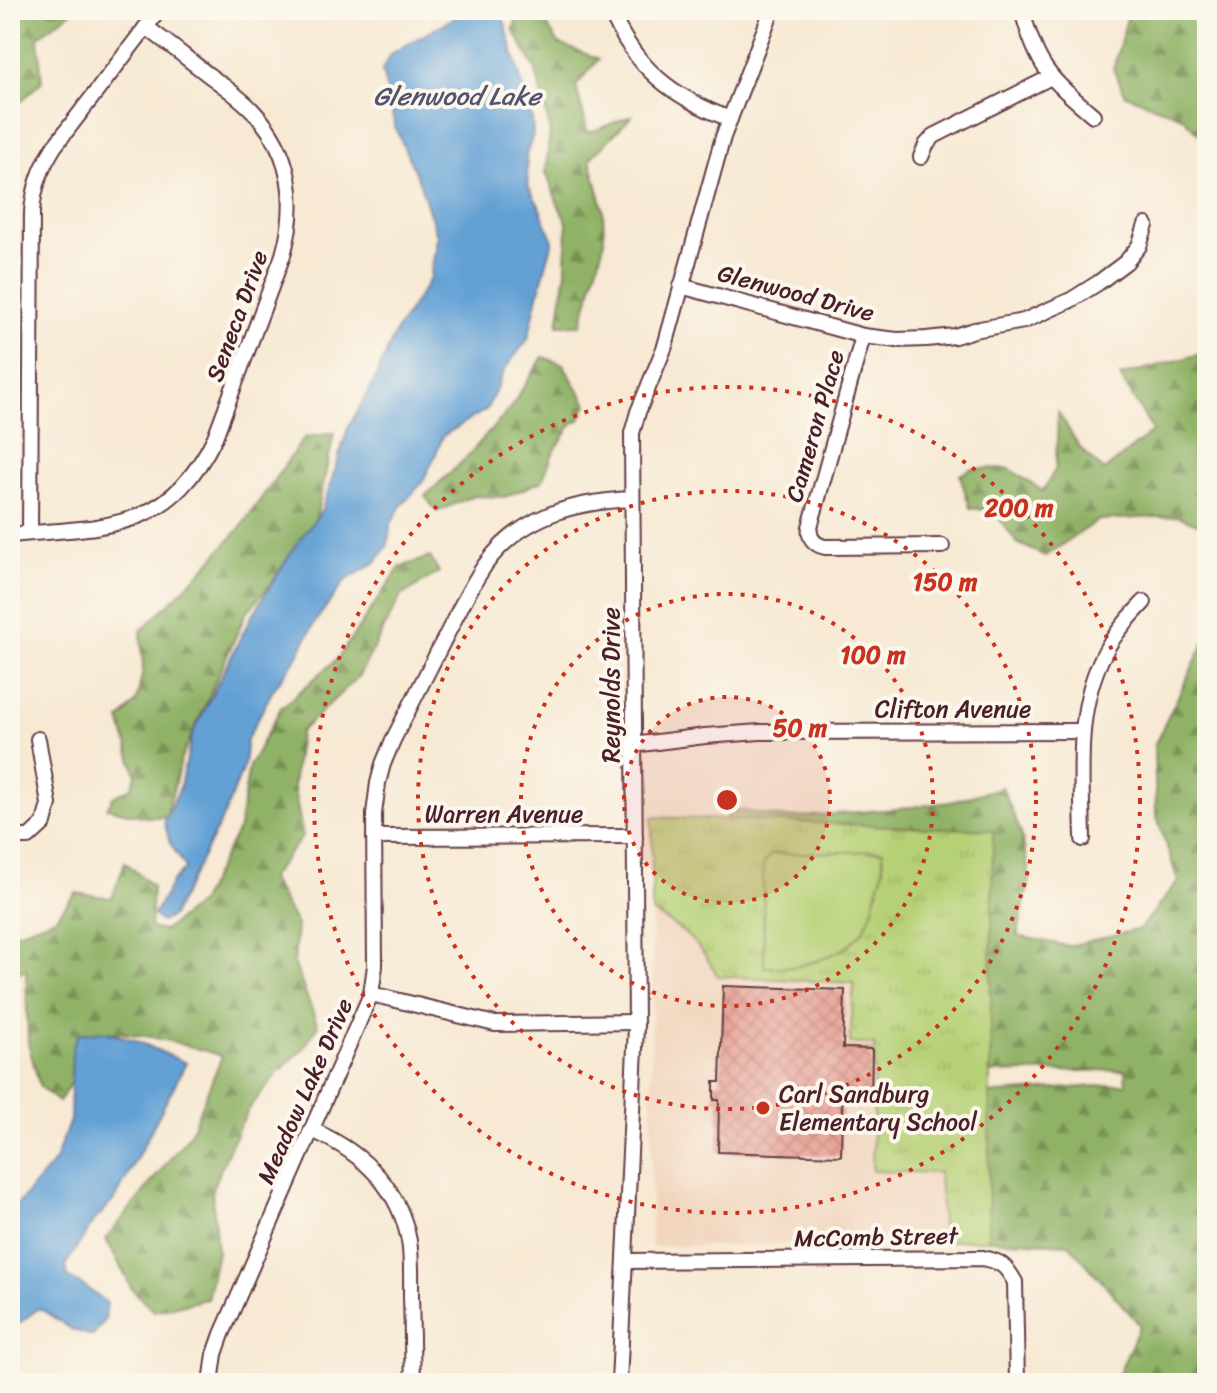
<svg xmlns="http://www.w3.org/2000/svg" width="1217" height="1393" font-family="Sriracha,sans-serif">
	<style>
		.built { fill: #f1d5bd }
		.forest { fill: url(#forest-firs); stroke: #6d6848; stroke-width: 2 }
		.park { fill: url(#park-tufts); stroke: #807850; stroke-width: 2 }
		.pitch { fill: #b6d075; stroke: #807850; stroke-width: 2 }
		.water { fill: #63a1d5; stroke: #566080; stroke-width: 2 }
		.building { fill: url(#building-cross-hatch) }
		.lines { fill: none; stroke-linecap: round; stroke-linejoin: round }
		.minor-casing { stroke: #643d44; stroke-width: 18 }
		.minor { stroke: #fff; stroke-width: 14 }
		.ring { fill: none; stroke: #c8321e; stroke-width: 4; stroke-dasharray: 4 8 }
		.poi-dot { fill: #c8321e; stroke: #fbf7ec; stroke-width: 3 }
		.labels { text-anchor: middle; stroke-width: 8; stroke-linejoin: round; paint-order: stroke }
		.street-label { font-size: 24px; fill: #4a1f2b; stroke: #fbf7ec }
		.poi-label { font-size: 24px; fill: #4a1f2b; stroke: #fbf7ec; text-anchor: start }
		.water-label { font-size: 26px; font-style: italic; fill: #54536f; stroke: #fbf7ec }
		.centre { fill: #c8321e; stroke: #fbf7ec; stroke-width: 4 }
		.ring-label { font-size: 24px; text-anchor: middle; font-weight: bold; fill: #c8321e; stroke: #fbf7ec; stroke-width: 8; stroke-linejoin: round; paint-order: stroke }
	</style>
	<defs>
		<pattern id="forest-firs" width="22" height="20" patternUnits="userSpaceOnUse" patternTransform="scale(2)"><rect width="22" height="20" fill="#90b266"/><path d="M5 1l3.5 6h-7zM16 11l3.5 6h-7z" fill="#789054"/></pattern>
		<pattern id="park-tufts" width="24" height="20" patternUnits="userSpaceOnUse" patternTransform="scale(2)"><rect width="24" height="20" fill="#b6d075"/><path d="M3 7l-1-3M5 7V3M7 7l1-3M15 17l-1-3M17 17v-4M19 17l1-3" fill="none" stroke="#9eb265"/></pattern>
		<pattern id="building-cross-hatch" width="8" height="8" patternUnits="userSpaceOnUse" patternTransform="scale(2)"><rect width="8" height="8" fill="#e59387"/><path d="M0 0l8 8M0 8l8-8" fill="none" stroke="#bc776f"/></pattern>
	</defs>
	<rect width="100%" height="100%" fill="#fbf7ec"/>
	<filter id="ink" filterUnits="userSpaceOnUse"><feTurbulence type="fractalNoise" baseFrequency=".0125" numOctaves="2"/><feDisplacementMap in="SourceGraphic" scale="16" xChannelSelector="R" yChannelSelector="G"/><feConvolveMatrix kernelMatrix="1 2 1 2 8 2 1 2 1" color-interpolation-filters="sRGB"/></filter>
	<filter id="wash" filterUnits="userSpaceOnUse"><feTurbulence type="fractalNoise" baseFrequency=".006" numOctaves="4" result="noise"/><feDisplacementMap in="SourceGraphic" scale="32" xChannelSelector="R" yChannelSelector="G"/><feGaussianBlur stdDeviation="1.8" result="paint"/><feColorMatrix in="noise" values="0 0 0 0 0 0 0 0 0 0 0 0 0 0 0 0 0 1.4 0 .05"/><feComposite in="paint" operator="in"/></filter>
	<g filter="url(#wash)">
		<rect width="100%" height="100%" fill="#f7e9d3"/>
		<polygon class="built" points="652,912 678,926 703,950 718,976 854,983 850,1043 875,1045 872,1170 940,1173 943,1241 651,1247"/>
		<g class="forest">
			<polygon points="10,10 74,10 38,37 42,81 10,112"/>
			<polygon points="521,10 537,10 559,44 599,59 576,86 588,133 633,115 590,159 603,208 604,243 581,325 558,325 566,271 567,223 558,204 546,172 550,129 535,68 513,29"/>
			<polygon points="1132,10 1207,10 1207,142 1182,117 1126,95 1113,69 1127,19"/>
			<polygon points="1207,352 1207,528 1178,516 1099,520 1045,556 1017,543 994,511 970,508 960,475 971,469 1008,468 1043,491 1056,468 1058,412 1079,447 1104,471 1153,431 1120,376"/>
			<polygon points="543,357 563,364 587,404 580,420 572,424 553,453 542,481 505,497 472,496 437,512 425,496 466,458 509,410"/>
			<polygon points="334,433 312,537 246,613 181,759 166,817 145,817 107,808 113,797 131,788 136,775 120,720 136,702 143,670 141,631 202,571 240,528 304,438"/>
			<path d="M430 557 439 572 401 596 359 676 300 732 293 785 303 836 270 878 297 925 294 963 318 1026 303 1049 278 1072 253 1103 239 1127 212 1189 217 1252 207 1299 154 1311 132 1289 106 1239 190 1134 222 1056C177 1042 126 1027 79 1034L71 1082 59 1102 40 1087 28 1043 26 970 10 975V935L55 918 76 893 112 898 125 862 152 886 150 928 164 931 200 902 239 828 249 766 281 708 338 658 400 567Z"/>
			<polygon points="1207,637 1207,1383 1115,1383 1140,1325 1069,1244 988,1240 972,1211 973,1095 1126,1084 1125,1070 984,1073 725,840 727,808 787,818 896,809 951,802 1002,787 1021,833 1030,879 1017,936 1069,946 1140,929 1178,881 1156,814 1154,746"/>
		</g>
		<path class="park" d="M652 817 993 830 988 1240 943 1241 939 1173 872 1171 875 1045 850 1043 854 983 718 976C699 943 685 930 652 912Z"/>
		<polygon class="pitch" points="883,851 883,870 871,914 863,931 846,948 820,960 795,967 764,967 763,865 771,854"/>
		<g class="water">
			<polygon points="468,10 498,10 505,23 532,119 533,135 526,155 528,186 538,204 553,241 539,291 528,339 505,369 487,409 443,436 435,456 422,483 400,507 390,526 388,545 376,562 345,581 315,622 297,657 273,690 247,739 244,765 225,813 202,858 172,916 161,922 153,915 172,882 186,868 170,843 164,821 179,790 193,733 249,621 295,546 322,510 348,428 372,386 396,331 430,279 437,236 419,181 395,127 382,70 392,53"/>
			<polygon points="102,1031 135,1040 186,1063 116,1198 94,1221 66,1264 68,1277 84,1286 107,1303 105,1319 93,1336 73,1330 39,1308 10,1330 10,1213 55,1161 70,1120 72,1049 78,1034"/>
		</g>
		<g id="blocks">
			<polygon class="building" points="723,986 845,990 843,1048 872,1049 871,1101 842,1102 841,1156 718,1152 719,1100 714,1100 714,1082 720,1082"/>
		</g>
	</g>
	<g filter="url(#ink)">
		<use href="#blocks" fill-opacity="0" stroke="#643d44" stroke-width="2"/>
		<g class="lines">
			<g class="minor-casing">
				<g id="minor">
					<path d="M610 10C635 68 672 97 730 119"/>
					<path d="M1022 10C1037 67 1049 78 1093 115"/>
					<polyline points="921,157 926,145 934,136 1051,77"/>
					<polyline points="681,286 863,336 897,340 926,339 955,336 974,330 1024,321 1071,300 1098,283 1126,262 1139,246 1146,225"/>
					<path d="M863 336 810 527C808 538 815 545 825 547L942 546"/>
					<path d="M30 533 32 212C34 187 41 168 54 147L159 10"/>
					<path d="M10 535C104 526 168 534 215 437L283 255C298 203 292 152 253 111 241 98 225 87 210 76 189 60 168 43 146 27"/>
					<polyline points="633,745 705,736 760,732 1082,731"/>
					<polyline points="10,837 29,837 44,823 49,804 38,739"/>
					<polyline points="374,837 635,836"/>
					<path d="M1083 839C1082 776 1074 708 1106 650 1116 632 1130 617 1144 602"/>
					<polyline points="371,994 495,1024 636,1022"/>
					<path d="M312 1130C362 1152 399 1186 409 1241 412 1259 411 1278 411 1297 412 1325 412 1354 413 1383"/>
					<path d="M625 1261 982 1258C1001 1261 1006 1266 1015 1282L1017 1383"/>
					<path d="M211 1383 215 1354 222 1334 371 994 375 966 374 814 378 783 383 764 393 740C411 704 430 667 449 630 460 608 471 586 485 565 521 515 574 502 632 499"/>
					<polyline points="619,1383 636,1027 632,433 638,412 665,346 723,137 772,10"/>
				</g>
			</g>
			<use href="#minor" class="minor"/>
		</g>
	</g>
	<circle cx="727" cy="800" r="103" fill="#c8321e" fill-opacity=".12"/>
	<g class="ring">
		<circle cx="727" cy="800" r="103"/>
		<circle cx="727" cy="800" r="206"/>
		<circle cx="727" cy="800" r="309"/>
		<circle cx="727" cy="800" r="413"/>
	</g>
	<circle class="poi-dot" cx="763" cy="1108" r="8"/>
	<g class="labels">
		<g class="street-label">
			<text transform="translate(796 293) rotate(15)" y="8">Glenwood Drive</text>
			<text transform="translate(237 316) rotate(-70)" y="8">Seneca Drive</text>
			<text transform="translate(815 426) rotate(-74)" y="8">Cameron Place</text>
			<text transform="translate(611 685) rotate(-90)" y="8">Reynolds Drive</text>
			<text x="953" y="717">Clifton Avenue</text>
			<text x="504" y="822">Warren Avenue</text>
			<text transform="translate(305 1091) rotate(-66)" y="8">Meadow Lake Drive</text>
			<text transform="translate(876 1237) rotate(-1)" y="8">McComb Street</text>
		</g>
		<g class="poi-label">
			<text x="779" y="1102">Carl Sandburg<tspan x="779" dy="28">Elementary School</tspan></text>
		</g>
		<g class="water-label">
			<text x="457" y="105">Glenwood Lake</text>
		</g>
	</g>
	<circle cx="727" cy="800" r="12" class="centre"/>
	<g class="ring-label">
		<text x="1019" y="516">200 m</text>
		<text x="945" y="590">150 m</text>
		<text x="873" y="663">100 m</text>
		<text x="800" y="736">50 m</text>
	</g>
	<rect width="1217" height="1393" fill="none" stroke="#fbf7ec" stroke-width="40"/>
</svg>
